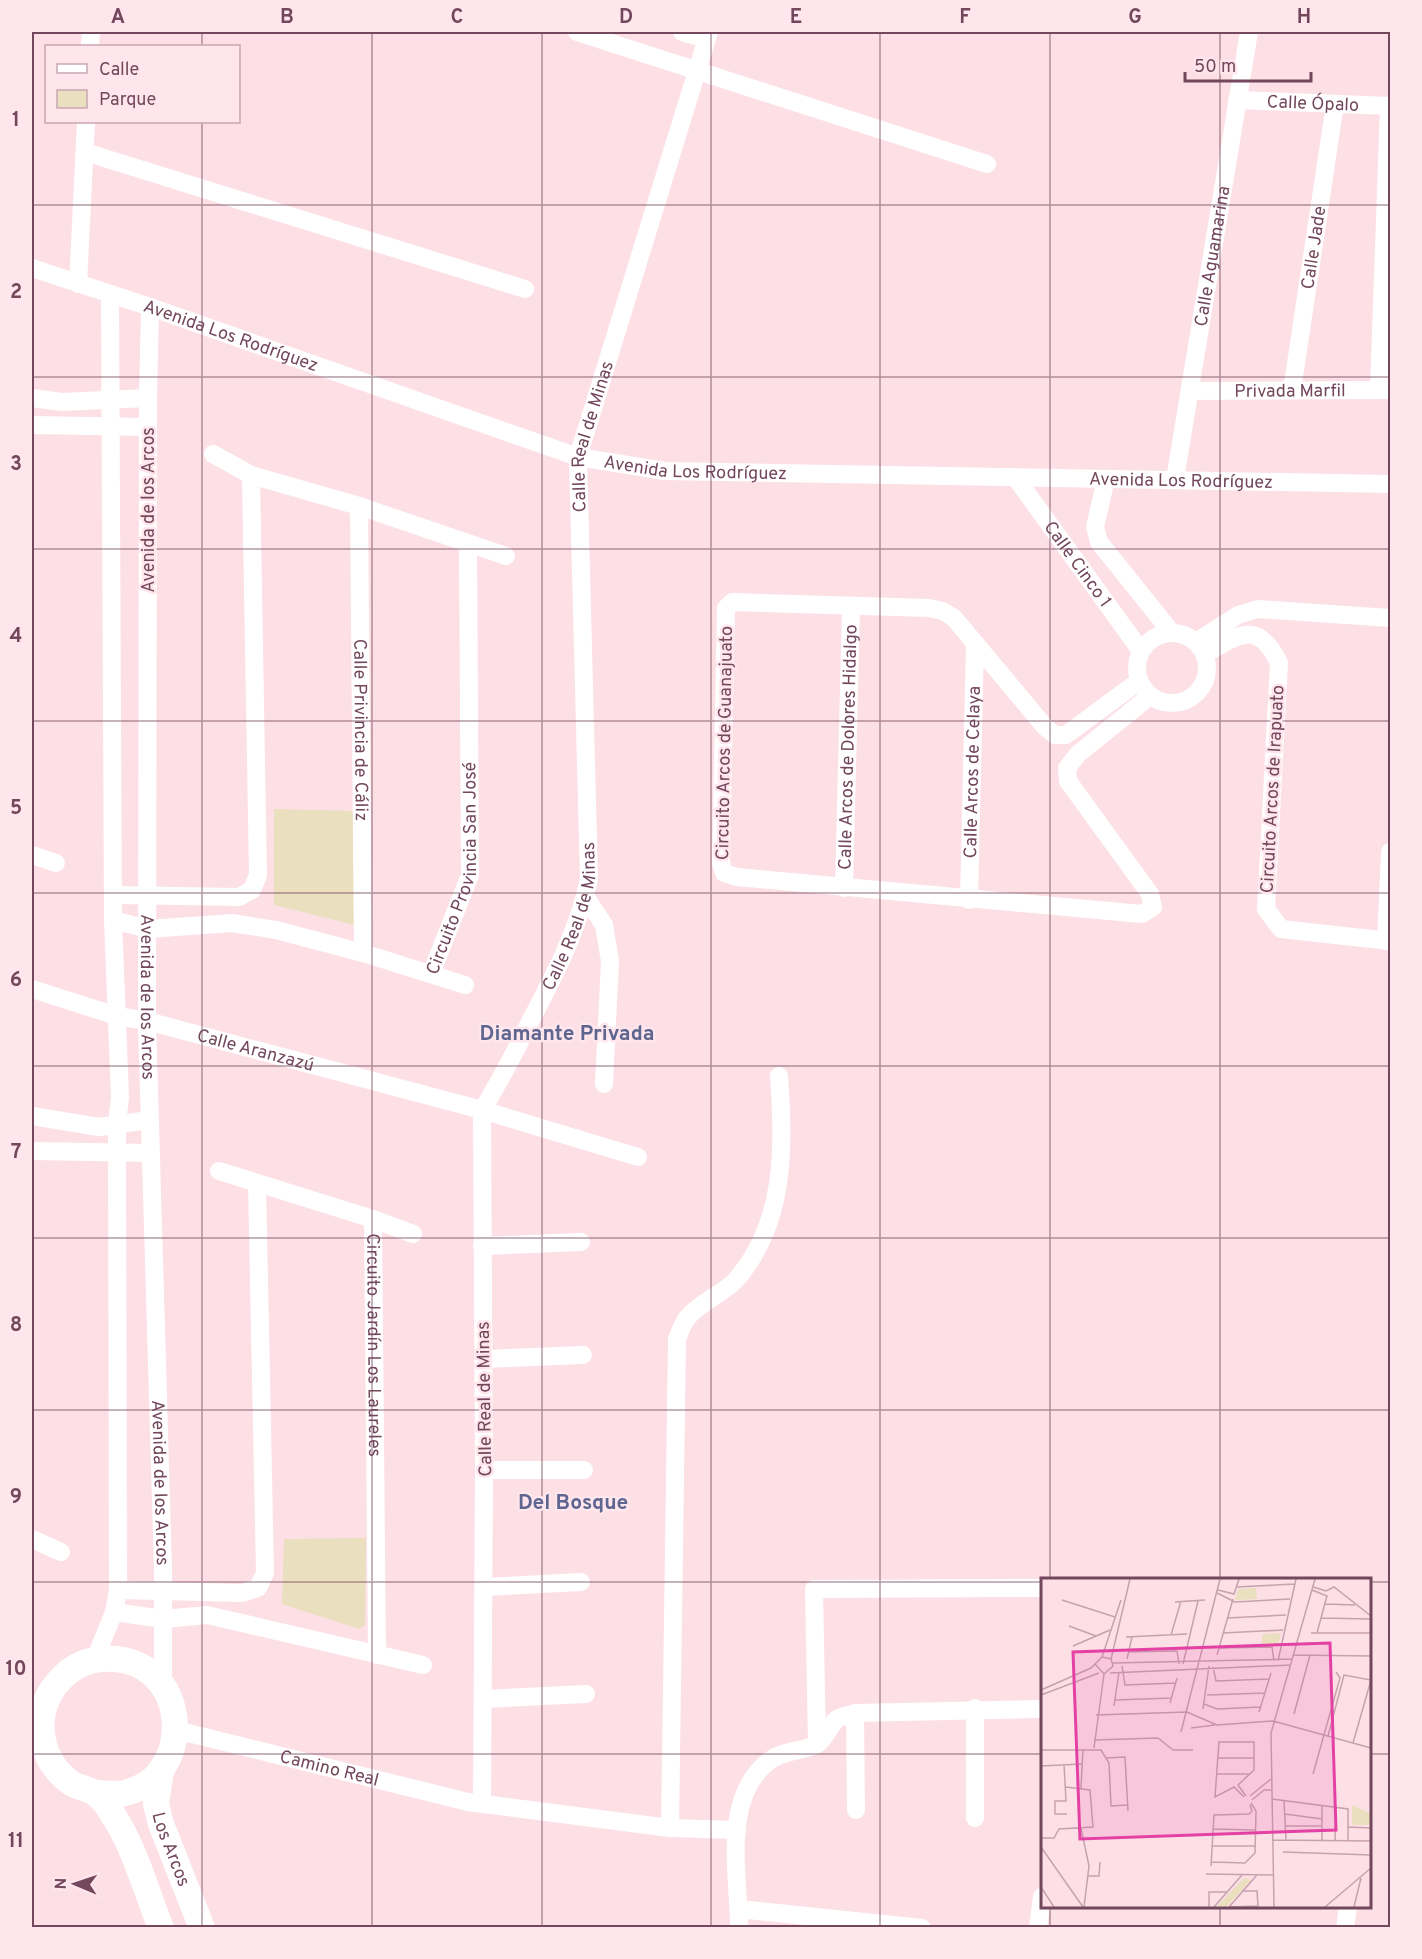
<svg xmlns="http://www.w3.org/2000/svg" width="1422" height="1959" font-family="Overpass,sans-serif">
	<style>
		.green { fill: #eadfbe }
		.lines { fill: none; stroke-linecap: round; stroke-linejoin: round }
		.minor { stroke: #fff; stroke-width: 18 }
		.secondary { stroke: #fff; stroke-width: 26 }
		.grid { fill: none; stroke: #73475c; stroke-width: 1.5; stroke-opacity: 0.55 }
		.labels { text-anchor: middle; stroke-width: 5; stroke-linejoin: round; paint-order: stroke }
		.street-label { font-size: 18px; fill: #73475c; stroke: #ffe6ec }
		.quarter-label { font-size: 21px; font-weight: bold; fill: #5e6690; stroke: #ffe6ec }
		.inset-road { fill: none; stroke: #c6a2af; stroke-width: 1.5 }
		.view { fill: #e441a4; fill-opacity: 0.15; stroke: #e441a4; stroke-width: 3 }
		.inset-edge { fill: none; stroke: #73475c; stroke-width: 3 }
		.neatline { fill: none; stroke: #73475c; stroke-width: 2 }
		.grid-label { font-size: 20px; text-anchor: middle; font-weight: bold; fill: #73475c }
	</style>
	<rect width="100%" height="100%" fill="#fddfe6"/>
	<g class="green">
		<polygon points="274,809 354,811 354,925 274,905"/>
		<polygon points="366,1538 365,1625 359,1629 282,1604 284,1539"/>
	</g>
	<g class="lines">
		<g class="minor">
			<polyline points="577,32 987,164"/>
			<polyline points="682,32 707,39"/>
			<polyline points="90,46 91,32"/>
			<path id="s1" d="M1237 100 1390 106"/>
			<polyline points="85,152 525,289"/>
			<path id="s2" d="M32 268 150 307 578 457 665 471 1390 484"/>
			<polyline points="78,284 86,122"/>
			<path id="s3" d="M150 307 148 398 147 1021 163 1569V1685"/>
			<path id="s4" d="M1292 390 1335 104"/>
			<polyline points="1379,390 1389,106"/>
			<path id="s5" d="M1190 391 1389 390"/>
			<polyline points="32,398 62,402 148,398"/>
			<polyline points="32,425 148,427"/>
			<polyline points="213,454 251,475 359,506 506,556"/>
			<path id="s6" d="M1016 478 1141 651"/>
			<polyline points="1106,479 1095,527 1099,542 1172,633"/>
			<path id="s7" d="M1175 479 1249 32"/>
			<path id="s8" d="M359 506 363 953"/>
			<circle cx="1172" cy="668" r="35"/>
			<polyline points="1196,642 1238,615 1258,609 1390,618"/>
			<path d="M1205 654C1238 635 1258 619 1279 663L1266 909 1281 929 1390 941"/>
			<polyline points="1139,681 1066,735 1055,735 1045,727 954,618 943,611 929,608 732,602 726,608 721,863 724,873 737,877 1142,914 1153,907 1150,894 1068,781 1067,768 1078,754 1150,696"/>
			<polyline points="32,855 56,863"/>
			<path id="s9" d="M844 888 851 607"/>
			<polyline points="113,895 239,897 252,890 258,875 251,475"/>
			<polyline points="585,896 604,925 610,961 604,1084"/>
			<path id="s10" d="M969 900 975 644"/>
			<polyline points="113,920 148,929 232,923 276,930 363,953 465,985"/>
			<polyline points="1386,941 1390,852"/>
			<path id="s11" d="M431 974 470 875 468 545"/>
			<path id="s12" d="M32 989 117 1016 147 1021 482 1110 638 1157"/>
			<polyline points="32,1116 99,1127 149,1120"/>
			<polyline points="32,1151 151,1153"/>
			<polyline points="219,1171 373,1219 413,1234"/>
			<path id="s13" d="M373 1219 377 1655"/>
			<polyline points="482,1246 581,1242"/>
			<polyline points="483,1359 583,1355"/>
			<polyline points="484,1470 584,1470"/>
			<polyline points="32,1539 61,1552"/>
			<polyline points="484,1587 581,1582"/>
			<polyline points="118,1590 242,1593 258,1588 265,1573 257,1183"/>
			<polyline points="114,1612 163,1619 207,1615 423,1665"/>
			<polyline points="95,1659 114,1612 118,1590 117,1124 120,1097 113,920 110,294"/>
			<polyline points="483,1699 586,1694"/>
			<polyline points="975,1708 975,1818"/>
			<polyline points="855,1713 856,1810"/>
			<path id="s14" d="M176 1730 468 1802 670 1828 737 1830"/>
			<polyline points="817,1744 814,1589 1042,1588"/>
			<path id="s15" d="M482 1804 484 1470 482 1110C501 1080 517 1048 533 1016 556 972 579 928 589 879L578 457 709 32"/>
			<path d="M670 1828 677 1339C680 1332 683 1323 687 1318 700 1302 721 1295 735 1281 786 1223 784 1148 779 1076"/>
			<polyline points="739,1909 922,1928"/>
			<path d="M739 1928C739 1875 721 1798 769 1761 785 1749 803 1752 817 1744 826 1739 829 1725 837 1719 842 1716 850 1715 855 1713L1042 1709"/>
			<polyline points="1038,1928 1042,1897"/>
			<polyline points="1345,1928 1348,1906"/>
		</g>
		<g class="secondary">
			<path id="s16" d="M161 1770 156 1804 161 1824 202 1928"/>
			<path d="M96 1793C103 1793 111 1794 118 1794 198 1785 194 1654 103 1659 82 1660 66 1671 54 1687 32 1718 40 1761 71 1783 78 1788 89 1788 96 1794 102 1798 109 1808 113 1815 135 1848 146 1891 161 1928"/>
		</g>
	</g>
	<path class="grid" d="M202 32V46M372 32V1928M542 32V1928M711 32V1928M880 32V1928M1050 32V1580M1220 32V1580M202 122V1928M32 205H1390M32 377H1390M32 549H1390M32 721H1390M32 893H1390M32 1066H1390M32 1238H1390M32 1410H1390M32 1582H1042M1370 1582H1390M32 1754H1042M1370 1754H1390M1050 1906V1928M1220 1906V1928"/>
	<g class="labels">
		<g class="street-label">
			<text dy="6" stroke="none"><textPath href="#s1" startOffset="76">Calle Ópalo</textPath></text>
			<text dy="6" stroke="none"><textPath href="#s4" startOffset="144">Calle Jade</textPath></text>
			<text dy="6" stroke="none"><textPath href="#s7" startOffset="226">Calle Aguamarina</textPath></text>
			<text dy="6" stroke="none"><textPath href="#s2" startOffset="210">Avenida Los Rodríguez</textPath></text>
			<text dy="6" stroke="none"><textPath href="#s5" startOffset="100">Privada Marfil</textPath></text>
			<text dy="6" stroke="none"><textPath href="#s15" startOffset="1394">Calle Real de Minas</textPath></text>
			<text dy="6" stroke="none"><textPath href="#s2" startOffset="696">Avenida Los Rodríguez</textPath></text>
			<text dy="6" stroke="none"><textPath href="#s2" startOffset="1182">Avenida Los Rodríguez</textPath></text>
			<text transform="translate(148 510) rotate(-90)" y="6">Avenida de los Arcos</text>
			<text dy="6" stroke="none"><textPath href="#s6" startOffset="106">Calle Cinco 1</textPath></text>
			<text dy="6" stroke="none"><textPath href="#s8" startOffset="224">Calle Privincia de Cáliz</textPath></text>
			<text transform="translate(724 743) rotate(-89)" y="6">Circuito Arcos de Guanajuato</text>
			<text dy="6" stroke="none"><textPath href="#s9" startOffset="141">Calle Arcos de Dolores Hidalgo</textPath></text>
			<text dy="6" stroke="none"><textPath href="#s10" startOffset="128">Calle Arcos de Celaya</textPath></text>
			<text transform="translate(1272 789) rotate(-87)" y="6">Circuito Arcos de Irapuato</text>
			<text dy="6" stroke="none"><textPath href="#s11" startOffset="110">Circuito Provincia San José</textPath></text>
			<text dy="6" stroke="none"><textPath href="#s15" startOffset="909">Calle Real de Minas</textPath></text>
			<text dy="6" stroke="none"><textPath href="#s3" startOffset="690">Avenida de los Arcos</textPath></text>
			<text dy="6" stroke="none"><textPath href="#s12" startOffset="232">Calle Aranzazú</textPath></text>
			<text dy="6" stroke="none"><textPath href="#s13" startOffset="126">Circuito Jardín Los Laureles</textPath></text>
			<text transform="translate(484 1399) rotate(-91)" y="6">Calle Real de Minas</text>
			<text dy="6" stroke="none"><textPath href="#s3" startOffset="1176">Avenida de los Arcos</textPath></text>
			<text dy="6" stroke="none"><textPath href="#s14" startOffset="158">Camino Real</textPath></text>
			<text dy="6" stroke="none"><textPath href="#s16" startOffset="82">Los Arcos</textPath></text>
		</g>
		<g class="quarter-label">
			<text x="567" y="1040">Diamante Privada</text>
			<text x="573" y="1509">Del Bosque</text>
		</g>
	</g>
	<g transform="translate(1041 1578)">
		<rect width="330" height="330" fill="#fddfe6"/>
		<path d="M215 10 216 21 194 22 197 11ZM240 55 237 67H221V56ZM311 227 330 236V247H311ZM203 300 211 302 185 329H175Z" fill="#eadfbe"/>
		<path class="inset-road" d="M196 9 254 6M272 9 285 13 293 9 330 38M177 12 193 16 198 1M271 12 286 18 276 55M176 15 194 24 249 21M21 22 74 39M134 24 164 22M284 26 314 27M186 40 245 37M280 40 330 41M28 48 55 58M182 55 242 52M270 55H330M130 57 140 23M85 59 146 56M32 68 69 52M178 70 231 69 233 83M88 74 136 73 138 86M176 77 192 21M252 77 330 78M61 79 80 22M70 81 89 1M86 81 91 59M237 83 255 1M72 85 251 81M142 86 157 23M81 88 84 107 135 105M172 89 175 103 228 101M69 95 249 87M0 112 50 90 61 79 70 81 72 88 63 96 54 86M0 117 58 95M166 117 224 115M74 122 131 120M129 125 136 100M163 126 176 131 220 129M73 128 78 94M162 131 168 88M218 134 230 95M253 136 269 77M55 137 146 134 176 147 232 143 330 170M150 150 174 147M140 154 179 1M287 158 303 97 330 102 312 165M53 162 117 160 132 172H152M53 170 63 96M0 172H60L68 185 70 228 86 227M64 180 84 179 87 233M176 180H213M23 186 25 223H14V236H26M0 188 41 186M175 196H208M272 196 299 100 295 94M40 210 42 171M209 218 230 201M203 219 193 209 174 219 178 164H213V192L197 207 205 218M231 221 307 231V263M211 222 223 212H231M243 223 245 262M244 236 281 241M244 248H281M307 249 330 250M40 250 48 288 43 329M172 251 214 252M0 260H13L18 251 52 249 49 212 25 209M232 262 330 263M281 262V228M294 263 295 230M171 268H214M0 269 42 329M242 274 330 277M170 284 204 285 214 275 215 233 210 225M170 288 173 237 208 236 211 233 209 227M165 296 232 297M47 298H58L59 284M0 309 13 329M168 329V314H186M173 329 201 297M188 329 217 328 216 313H201M188 329 216 297M233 329 230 155 274 1M284 329 330 290M313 329 320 300"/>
		<path class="view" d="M289 65 295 252 39 261 32 74Z"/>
		<rect width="330" height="330" class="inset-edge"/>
	</g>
	<rect width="1422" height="1959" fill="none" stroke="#ffe6ec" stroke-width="66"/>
	<rect x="45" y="45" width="195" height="78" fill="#ffe6ec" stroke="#c7a6b2" stroke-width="1.5"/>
	<rect x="57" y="64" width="30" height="9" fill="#ffffff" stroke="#c7a6b2" stroke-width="1.5"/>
	<text x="99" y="75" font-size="18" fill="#73475c">Calle</text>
	<rect x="57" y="90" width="30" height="18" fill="#eadfbe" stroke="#c7a6b2" stroke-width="1.5"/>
	<text x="99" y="105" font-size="18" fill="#73475c">Parque</text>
	<g transform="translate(75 1884) rotate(272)" stroke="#ffe6ec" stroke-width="4.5" paint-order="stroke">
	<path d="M0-4.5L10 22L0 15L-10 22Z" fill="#73475c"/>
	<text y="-9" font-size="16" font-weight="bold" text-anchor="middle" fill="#73475c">N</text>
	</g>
	<path d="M1185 72v9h126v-9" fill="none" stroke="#73475c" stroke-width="3"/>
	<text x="1194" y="72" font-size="18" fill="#73475c" stroke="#ffe6ec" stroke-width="4.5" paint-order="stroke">50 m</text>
	<rect x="33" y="33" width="1356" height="1893" class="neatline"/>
	<g class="grid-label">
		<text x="118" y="23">A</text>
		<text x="287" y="23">B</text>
		<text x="457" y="23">C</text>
		<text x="626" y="23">D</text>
		<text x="796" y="23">E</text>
		<text x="965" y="23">F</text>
		<text x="1135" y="23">G</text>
		<text x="1304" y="23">H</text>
		<text x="16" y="126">1</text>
		<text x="16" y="298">2</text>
		<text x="16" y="470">3</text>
		<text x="16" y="642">4</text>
		<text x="16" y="814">5</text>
		<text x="16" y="986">6</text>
		<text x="16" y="1158">7</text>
		<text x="16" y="1331">8</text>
		<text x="16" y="1503">9</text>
		<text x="16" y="1675">10</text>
		<text x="16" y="1847">11</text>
	</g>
</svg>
